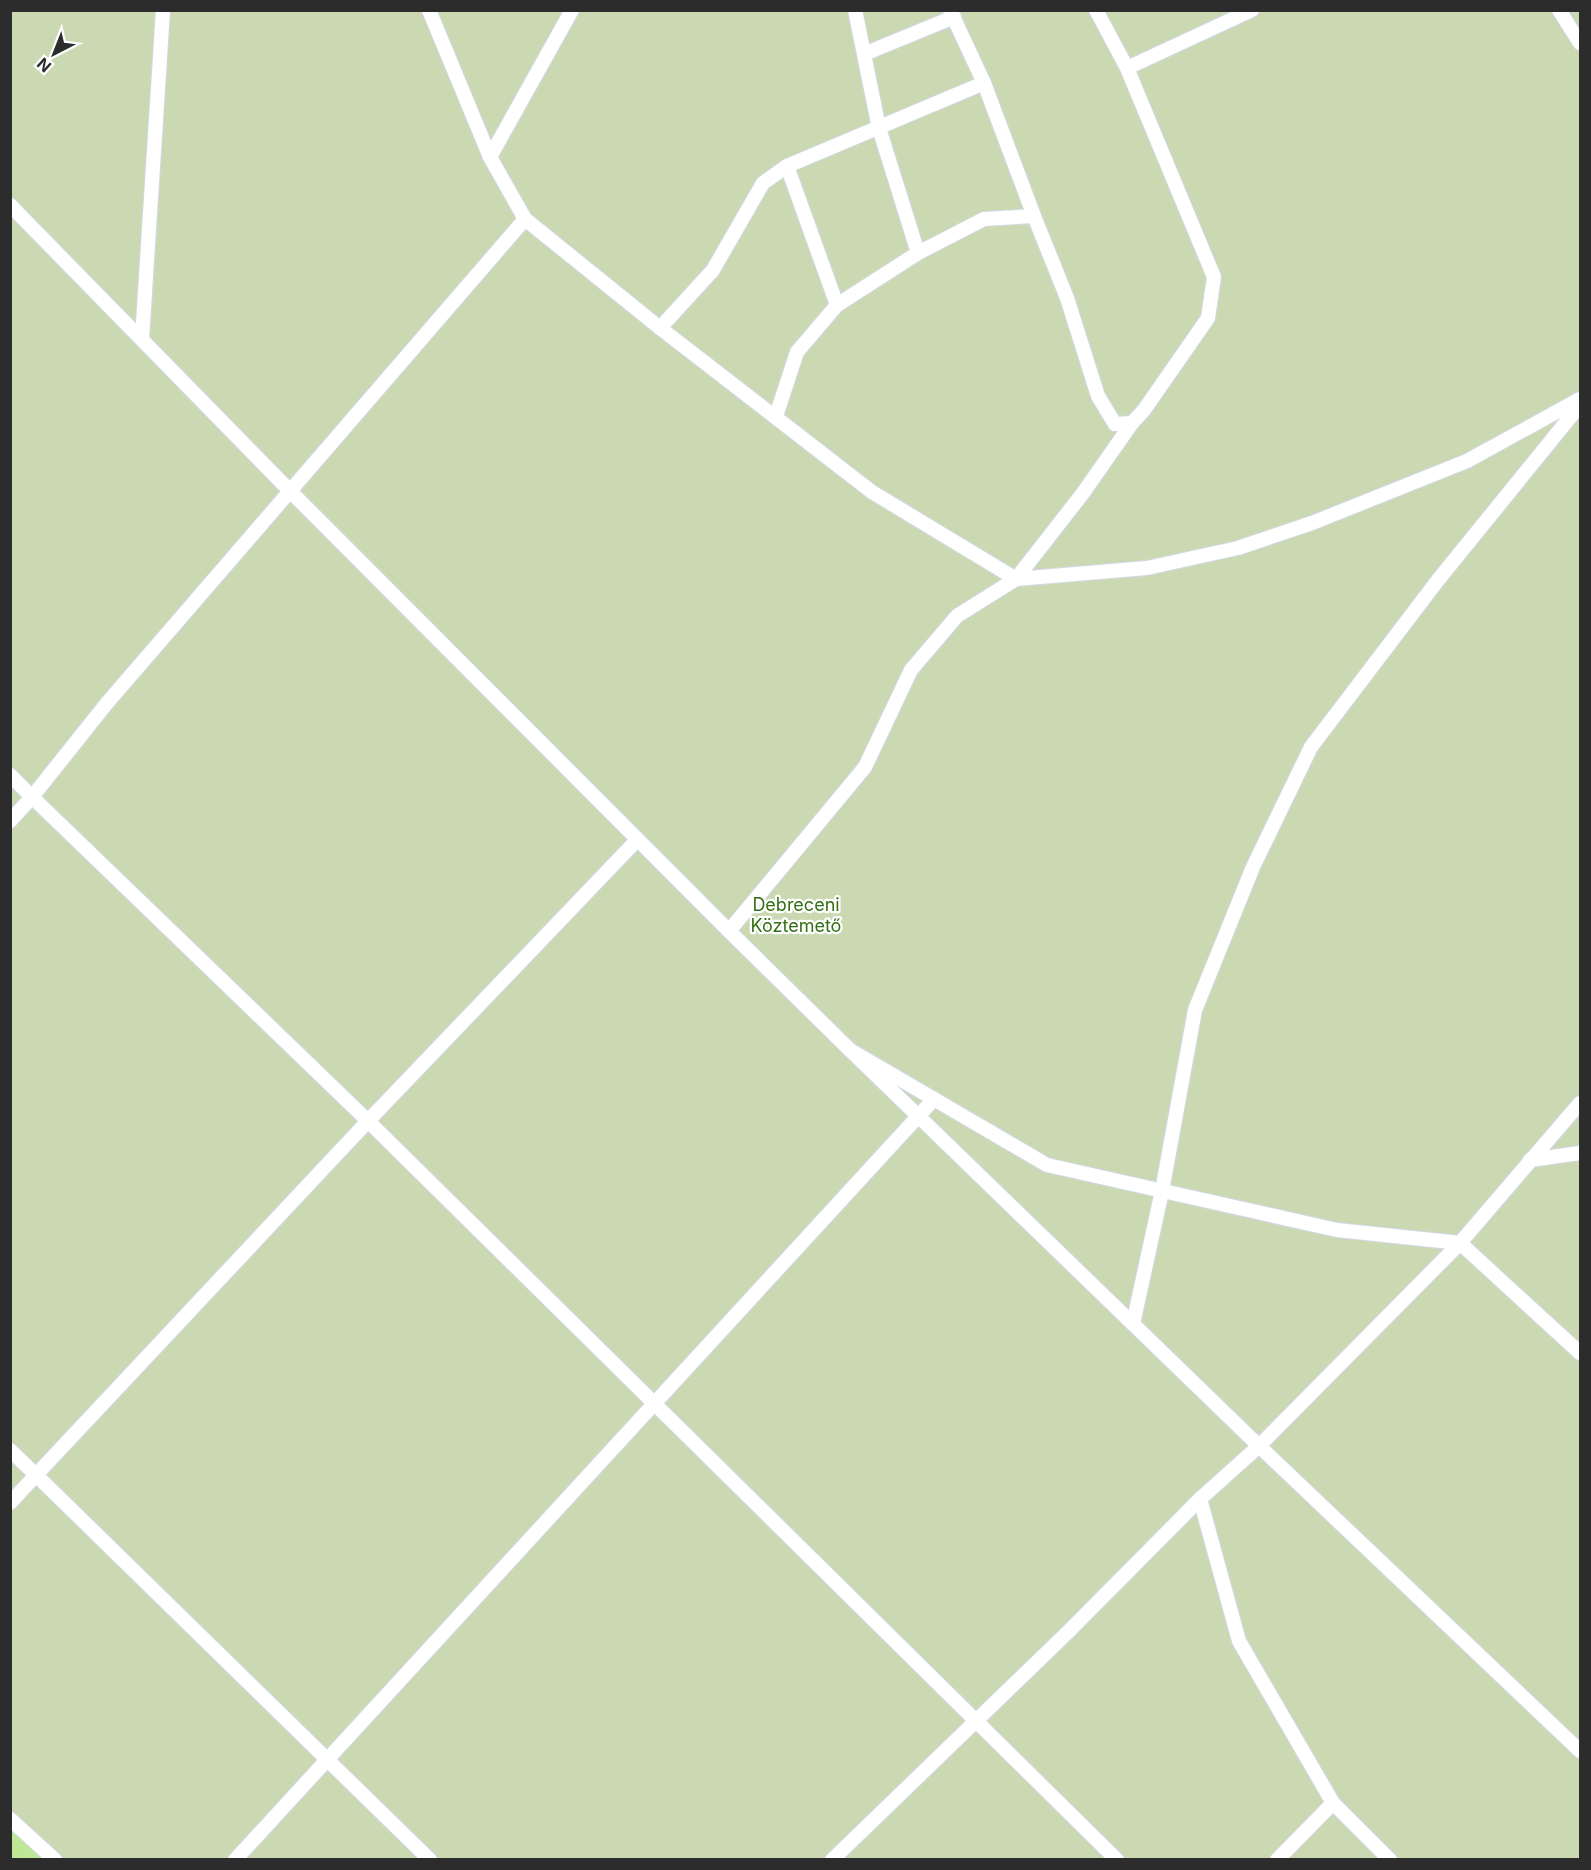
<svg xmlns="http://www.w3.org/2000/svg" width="1591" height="1870" font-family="Inter,sans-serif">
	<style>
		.green { fill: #bee896 }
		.cemetery { fill: #cbd9b3 }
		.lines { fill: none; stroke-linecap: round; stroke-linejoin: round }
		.service-casing { stroke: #d2d8e5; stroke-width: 16 }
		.path { stroke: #c4c4c4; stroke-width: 4; stroke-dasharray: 4.5 3; stroke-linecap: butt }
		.service { stroke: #fff; stroke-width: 14 }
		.labels { text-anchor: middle; stroke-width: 4.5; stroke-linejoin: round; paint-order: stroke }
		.park-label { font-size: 18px; fill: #356f15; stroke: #fff }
	</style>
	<rect width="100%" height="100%" fill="#eee4dd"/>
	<polygon class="green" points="11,1821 52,1859 11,1859"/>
	<polygon class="cemetery" points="10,11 1580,11 1580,1859 52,1860 11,1821"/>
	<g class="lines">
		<g class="service-casing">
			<g id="service">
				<polyline points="855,10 879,128 918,253"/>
				<polyline points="950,10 984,83 1034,216 1067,298 1098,396 1115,424 1132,423 1144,410 1208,318 1214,277 1127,68 1096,10"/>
				<polyline points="1559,10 1580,43"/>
				<polyline points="864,54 954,17"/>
				<polyline points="1127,68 1252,10"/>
				<polyline points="490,157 572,10"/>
				<polyline points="787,166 837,305"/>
				<polyline points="10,205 290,491 729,931 865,767 911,670 957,616 1016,579 872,492 660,328 525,219 490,157 429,10"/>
				<polyline points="525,219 107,703 32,797 368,1121 1117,1860"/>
				<polyline points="660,328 713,270 763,183 787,166 984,83"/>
				<polyline points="142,339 163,10"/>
				<polyline points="776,416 797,352 837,305 918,253 984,219 1034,216"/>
				<polyline points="1016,579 1147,568 1238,548 1312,523 1467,461 1580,399"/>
				<polyline points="1016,579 1083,493 1132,423"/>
				<polyline points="10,775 32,797 10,821"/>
				<polyline points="729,931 850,1050 1047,1165 1337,1230 1460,1243 1580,1353"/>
				<polyline points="850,1050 1259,1446 1580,1751"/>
				<polyline points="1530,1160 1580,1153"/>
				<polyline points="1133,1324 1162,1191 1195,1010 1253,867 1311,747 1438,580 1580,405"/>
				<polyline points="10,1450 36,1475 368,1121 637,840"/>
				<polyline points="1200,1499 1239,1641 1333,1803 1390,1860"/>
				<polyline points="10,1503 36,1475 430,1860"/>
				<polyline points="10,1819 55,1860"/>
				<polyline points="235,1860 934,1099"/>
				<polyline points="832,1860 1068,1632 1200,1499 1259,1446 1460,1243 1580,1103"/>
				<polyline points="1277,1860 1333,1803"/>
			</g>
		</g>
		<polyline class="path" points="10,1858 12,1860"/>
		<use href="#service" class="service"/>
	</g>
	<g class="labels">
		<g class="park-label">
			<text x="796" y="911">Debreceni<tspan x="796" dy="21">Köztemető</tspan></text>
		</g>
	</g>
	<rect width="1591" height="1870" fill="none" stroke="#2c2c2c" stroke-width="24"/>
	<g transform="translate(54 54) rotate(222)" stroke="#ffffff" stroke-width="4.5" paint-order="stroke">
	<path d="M0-4.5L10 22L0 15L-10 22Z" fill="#2c2c2c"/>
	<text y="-9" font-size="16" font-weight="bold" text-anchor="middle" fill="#2c2c2c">N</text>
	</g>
</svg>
